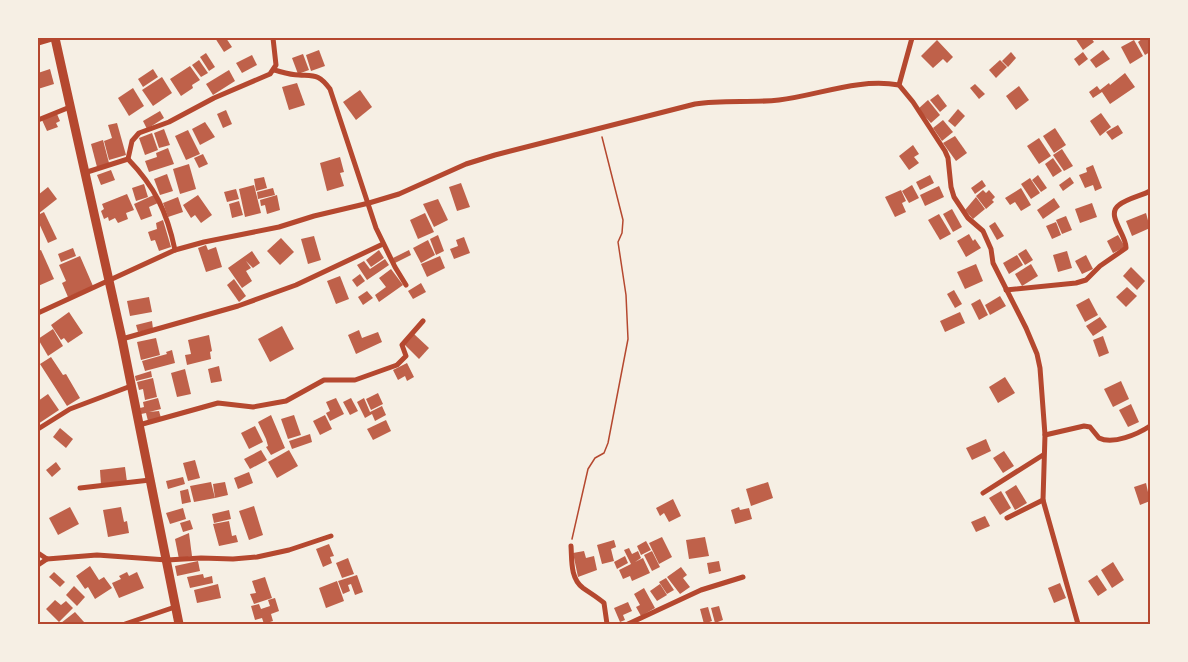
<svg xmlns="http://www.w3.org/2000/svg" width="1188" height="662" font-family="Spectral,serif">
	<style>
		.building { fill: #bf614a }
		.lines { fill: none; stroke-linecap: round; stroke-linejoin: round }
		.path { stroke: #b5482f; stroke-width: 1.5 }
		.minor { stroke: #b5482f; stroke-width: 5 }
		.trunk { stroke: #b5482f; stroke-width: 9 }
		.neatline { fill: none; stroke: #b5482f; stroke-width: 2 }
	</style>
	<rect width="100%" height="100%" fill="#f6efe4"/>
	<g class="building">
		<polygon points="215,38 226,38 232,47 224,52"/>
		<polygon points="1075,38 1091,38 1094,42 1083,50"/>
		<polygon points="1143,38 1148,38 1150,42 1150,52 1145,55 1138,42"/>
		<polygon points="937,40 953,57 947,63 943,59 933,68 921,56"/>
		<polygon points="1134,40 1143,56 1130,64 1121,47"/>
		<polygon points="319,50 325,66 311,71 306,55"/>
		<polygon points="1103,50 1110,59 1096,68 1090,60"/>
		<polygon points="1011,52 1016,58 1008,67 1002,61"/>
		<polygon points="1083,52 1088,59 1079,66 1074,59"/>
		<polygon points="206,53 215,67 209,71 200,57"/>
		<polygon points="303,54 309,70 298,74 292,58"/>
		<polygon points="252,55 257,65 242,73 236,63"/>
		<polygon points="199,60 208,73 201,77 192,65"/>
		<polygon points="1000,60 1007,67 996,78 989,70"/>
		<polygon points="190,66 200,80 192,85 193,88 181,96 170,79"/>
		<polygon points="50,69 54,84 38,89 38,73"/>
		<polygon points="153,69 158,77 143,87 138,79"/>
		<polygon points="229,70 235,81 213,95 206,84"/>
		<polygon points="1125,73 1135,87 1110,104 1102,92 1093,98 1089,92 1097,86 1100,90 1109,83 1110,85"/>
		<polygon points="162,77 172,93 153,106 142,90"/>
		<polygon points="297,83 305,105 289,110 282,87"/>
		<polygon points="975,84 985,94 979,99 970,88"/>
		<polygon points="1019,86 1029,100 1016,110 1006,96"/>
		<polygon points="133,88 144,106 129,116 118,98"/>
		<polygon points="360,90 372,107 356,120 343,102"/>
		<polygon points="938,94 947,106 940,112 930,100"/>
		<polygon points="928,100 940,115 931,123 918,109"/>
		<polygon points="958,109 965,116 955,127 948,121"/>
		<polygon points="226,110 232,124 223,128 217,114"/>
		<polygon points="160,111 164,118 147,129 143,121"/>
		<polygon points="1101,113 1111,127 1100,136 1090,121"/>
		<polygon points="57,114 60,121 56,123 58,127 47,131 42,120"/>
		<polygon points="943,120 953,132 942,141 933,128"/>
		<polygon points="205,122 215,137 200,145 192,129"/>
		<polygon points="117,123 126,155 109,160 104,141 112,138 108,125"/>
		<polygon points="1118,125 1123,133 1112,140 1106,132"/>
		<polygon points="1055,128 1066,145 1054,153 1043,136"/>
		<polygon points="164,129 170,145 159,148 154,133"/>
		<polygon points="188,130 200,154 186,160 175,136"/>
		<polygon points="152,133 158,150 145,155 139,138"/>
		<polygon points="955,136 967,153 956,161 943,143"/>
		<polygon points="1039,138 1051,156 1039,164 1027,146"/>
		<polygon points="103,140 109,163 97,167 91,144"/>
		<polygon points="913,145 919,154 914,157 919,163 909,170 899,156"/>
		<polygon points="168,148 174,164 149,172 145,161 157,157 156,153"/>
		<polygon points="1062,149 1073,166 1064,171 1053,155"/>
		<polygon points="203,154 208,164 199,168 194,158"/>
		<polygon points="340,157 344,172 340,173 344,186 327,191 320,163"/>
		<polygon points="1053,158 1062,171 1053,177 1045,164"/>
		<polygon points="189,164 196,189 180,194 173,169"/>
		<polygon points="1093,165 1102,188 1095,191 1093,185 1085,188 1079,175 1087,172 1086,168"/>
		<polygon points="111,170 115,180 101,185 97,175"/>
		<polygon points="167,174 173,191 160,195 154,179"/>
		<polygon points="930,175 934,183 920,190 916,182"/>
		<polygon points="1038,175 1047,188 1041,192 1032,180"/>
		<polygon points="264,177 267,188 256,191 254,179"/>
		<polygon points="1070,177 1074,183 1063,191 1059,185"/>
		<polygon points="1030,178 1040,193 1031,199 1021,184"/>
		<polygon points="982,180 986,186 975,194 971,188"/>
		<polygon points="461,183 470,207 457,211 449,187"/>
		<polygon points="144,184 148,197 136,201 132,188"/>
		<polygon points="254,185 261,213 245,217 239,189"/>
		<polygon points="912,185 919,198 909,203 902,191"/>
		<polygon points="939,186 944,197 925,206 920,195"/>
		<polygon points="48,187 57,199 38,214 38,195"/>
		<polygon points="273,188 275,195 258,199 257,192"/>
		<polygon points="1021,188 1031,205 1021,211 1015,202 1010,205 1005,198"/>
		<polygon points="236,189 239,199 227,202 224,192"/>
		<polygon points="901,190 906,201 902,203 906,212 895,217 885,197"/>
		<polygon points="983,190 986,193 989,190 995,197 992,200 994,202 986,209 976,196"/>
		<polygon points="127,194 134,210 126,213 128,219 118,223 115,218 109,221 108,217 104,219 101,211 104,209 102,204"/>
		<polygon points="154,195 158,203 149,207 152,216 141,220 134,204"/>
		<polygon points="198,195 212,215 201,223 195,215 191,218 183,205"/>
		<polygon points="277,195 280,210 267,214 265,205 261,206 260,200"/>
		<polygon points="178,197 183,212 168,217 163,203"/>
		<polygon points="976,197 985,209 973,219 965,210"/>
		<polygon points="1054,198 1060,207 1043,219 1037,210"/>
		<polygon points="438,199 448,220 434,227 423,204"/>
		<polygon points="239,201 243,215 232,218 229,204"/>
		<polygon points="1092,203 1097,217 1080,223 1075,209"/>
		<polygon points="952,209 962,227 953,232 943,214"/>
		<polygon points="44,212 57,239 48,243 38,221 38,215"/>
		<polygon points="425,213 434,232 418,239 410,220"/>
		<polygon points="1146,213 1150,228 1132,236 1126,221"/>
		<polygon points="939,214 951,234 940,240 928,220"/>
		<polygon points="1066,216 1072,230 1062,234 1056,220"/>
		<polygon points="163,220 171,247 159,251 155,240 151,241 148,232 157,229 156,223"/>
		<polygon points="995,222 1004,236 997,240 989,226"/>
		<polygon points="1056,222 1061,235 1052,239 1046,226"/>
		<polygon points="969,234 973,241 975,239 981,248 966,257 957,241"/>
		<polygon points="438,235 444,251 436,255 430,239"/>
		<polygon points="1118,235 1125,247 1113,253 1107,241"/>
		<polygon points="314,236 321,260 308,264 301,239"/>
		<polygon points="464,237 470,253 454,259 450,249 458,246 456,240"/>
		<polygon points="281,238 294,252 280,265 267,251"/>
		<polygon points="428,240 435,255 421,263 413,248"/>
		<polygon points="206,245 208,250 216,247 222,267 206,272 198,248"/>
		<polygon points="73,248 76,256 61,262 58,254"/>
		<polygon points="1026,249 1033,260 1025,265 1018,254"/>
		<polygon points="41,250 54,279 38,286 38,251"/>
		<polygon points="379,250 384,258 371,267 366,260"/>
		<polygon points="409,250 411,255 395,263 393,258"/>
		<polygon points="252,251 260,263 253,268 246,261 251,268 246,271 252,281 242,288 228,268"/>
		<polygon points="1067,251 1072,268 1058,272 1053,255"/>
		<polygon points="1017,255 1023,265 1009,274 1003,263"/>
		<polygon points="1086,255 1093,269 1082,274 1075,261"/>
		<polygon points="80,256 93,286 68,297 62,283 66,281 59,265"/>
		<polygon points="440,256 445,268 427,277 421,264"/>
		<polygon points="385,259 389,265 367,280 357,265 364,261 370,269"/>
		<polygon points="976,264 983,281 965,289 957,272"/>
		<polygon points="1031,264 1038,276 1022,286 1015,274"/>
		<polygon points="1131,267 1145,281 1137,290 1123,276"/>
		<polygon points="391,269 403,285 379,302 375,295 386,287 379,278"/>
		<polygon points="360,274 365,281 357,287 352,280"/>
		<polygon points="340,276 349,299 336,304 327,281"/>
		<polygon points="234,279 246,296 239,302 227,285"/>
		<polygon points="421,283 426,292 413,299 408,291"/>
		<polygon points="1127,287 1137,296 1126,307 1116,297"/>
		<polygon points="954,290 962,304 955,308 947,294"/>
		<polygon points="367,291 373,298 363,305 358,297"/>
		<polygon points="1000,296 1006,306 990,315 985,305"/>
		<polygon points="149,297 152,312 130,316 127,301"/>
		<polygon points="1089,298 1098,315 1085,322 1076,305"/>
		<polygon points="980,299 988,315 979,320 971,304"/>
		<polygon points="69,312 83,333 68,343 64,338 61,340 51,325"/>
		<polygon points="960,312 965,323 945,332 940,321"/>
		<polygon points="1100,317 1107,327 1093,336 1086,326"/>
		<polygon points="152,321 153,329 138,332 136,325"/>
		<polygon points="282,326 294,349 270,362 258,339"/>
		<polygon points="53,329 63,346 48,356 38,339"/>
		<polygon points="359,330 362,338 378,332 382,342 356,354 348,335"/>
		<polygon points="414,334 429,348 419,359 404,344"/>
		<polygon points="209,335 212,351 210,352 211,359 187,365 185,355 191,354 188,340"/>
		<polygon points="1103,336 1109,353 1099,357 1093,340"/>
		<polygon points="156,338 160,355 141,360 137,342"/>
		<polygon points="172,350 175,363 145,371 142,361 167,354 166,352"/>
		<polygon points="51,357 63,375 66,374 80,398 67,406 40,364"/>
		<polygon points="407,363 414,377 407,381 405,376 398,380 393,370"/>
		<polygon points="219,366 222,381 211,383 208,369"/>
		<polygon points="185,369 191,394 177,397 171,373"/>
		<polygon points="151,371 152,377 136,381 135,376"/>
		<polygon points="1005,377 1015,393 998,403 989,387"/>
		<polygon points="153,378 157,397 145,400 143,389 139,390 137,382"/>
		<polygon points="1121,381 1129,399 1113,407 1104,389"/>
		<polygon points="378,393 383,404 371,410 366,399"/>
		<polygon points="48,394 59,410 38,424 38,401"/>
		<polygon points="158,398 161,409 149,412 159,411 161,418 148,421 146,413 141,414 140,408 144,407 143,402"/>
		<polygon points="336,398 344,414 330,421 326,413 330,411 326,402"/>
		<polygon points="351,398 358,411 350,415 343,402"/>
		<polygon points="364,398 370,412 382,406 386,415 375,421 372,414 365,418 357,402"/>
		<polygon points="1131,404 1139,422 1128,427 1119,410"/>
		<polygon points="271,415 285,448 271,455 266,447 268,446 266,439 258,422"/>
		<polygon points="294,415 301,435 288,439 281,419"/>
		<polygon points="325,415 332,429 320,435 313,421"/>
		<polygon points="386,420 391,431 373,440 367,429"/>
		<polygon points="255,426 263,442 249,449 241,433"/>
		<polygon points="60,428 73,439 66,448 53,437"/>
		<polygon points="310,434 312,442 292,449 289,441"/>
		<polygon points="986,439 991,451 972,460 966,448"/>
		<polygon points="261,450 267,460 250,469 244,459"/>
		<polygon points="289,450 298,466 277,478 268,462"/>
		<polygon points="1004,451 1014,466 1003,473 993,458"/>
		<polygon points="195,460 200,478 188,481 183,463"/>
		<polygon points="56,462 61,469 52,477 46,470"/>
		<polygon points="125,467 127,482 101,485 100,470"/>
		<polygon points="249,472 253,483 238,489 234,478"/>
		<polygon points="183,477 185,484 168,489 166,481"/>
		<polygon points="211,482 215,498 194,502 190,486"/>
		<polygon points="225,482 228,495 215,498 213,484"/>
		<polygon points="768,482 773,498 751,506 746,489"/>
		<polygon points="1146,483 1150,501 1140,505 1134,487"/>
		<polygon points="1016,485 1027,503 1015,510 1005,492"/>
		<polygon points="188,489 191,502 182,504 180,491"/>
		<polygon points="1001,491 1011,508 1000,515 989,498"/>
		<polygon points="673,499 681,516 669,522 664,513 660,516 656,508"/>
		<polygon points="254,506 263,535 249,540 239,511"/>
		<polygon points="70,507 79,524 58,535 49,518"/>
		<polygon points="121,507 124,522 127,521 129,533 108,537 103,510"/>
		<polygon points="739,507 740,510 749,508 752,519 735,524 731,510"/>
		<polygon points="183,508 186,519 170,524 166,513"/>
		<polygon points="229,510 231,519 214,523 212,514"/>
		<polygon points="985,516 990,526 976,532 971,522"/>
		<polygon points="190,520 193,529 183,532 180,523"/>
		<polygon points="229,521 232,536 236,535 238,542 219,546 213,524"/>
		<polygon points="189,533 192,556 179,559 175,539"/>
		<polygon points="662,537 672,557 659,564 649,543"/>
		<polygon points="705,537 709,556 689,559 686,540"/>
		<polygon points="614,540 616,547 611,549 614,561 602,564 597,545"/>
		<polygon points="646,541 651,550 641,555 637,546"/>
		<polygon points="329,544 334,556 330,557 332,563 323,567 316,549"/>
		<polygon points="629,548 632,554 638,551 641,558 635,562 643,558 650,573 632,581 630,576 623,579 619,570 631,564 624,550"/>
		<polygon points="584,551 586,558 594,556 597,570 578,577 573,553"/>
		<polygon points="652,551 660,567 652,571 644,555"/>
		<polygon points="625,556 628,563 617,569 614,562"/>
		<polygon points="348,558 354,574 342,578 336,563"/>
		<polygon points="198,561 200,571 177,576 175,566"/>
		<polygon points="719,561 721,571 709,574 707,563"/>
		<polygon points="1113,562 1124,580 1112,588 1101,570"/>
		<polygon points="90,566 99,580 104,577 112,588 95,599 88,587 85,589 76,576"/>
		<polygon points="681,567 687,575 683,578 690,587 680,594 667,577"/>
		<polygon points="54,572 65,582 60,587 49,577"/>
		<polygon points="127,572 129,576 137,572 144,588 119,598 112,583 121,579 119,576"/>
		<polygon points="203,574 204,578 212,576 213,583 190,588 187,577"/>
		<polygon points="357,575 363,592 355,595 351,584 348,585 350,591 343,594 338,581"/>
		<polygon points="1097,575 1107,590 1098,596 1088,581"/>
		<polygon points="265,577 272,598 254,604 250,594 256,593 252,581"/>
		<polygon points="666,578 674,590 667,594 659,582"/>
		<polygon points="337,581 344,601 326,608 319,588"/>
		<polygon points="1060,583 1066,598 1054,603 1048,588"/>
		<polygon points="218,584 221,598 197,603 194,590"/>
		<polygon points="660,584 667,595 657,601 650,591"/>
		<polygon points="74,586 85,597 77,606 66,595"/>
		<polygon points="644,588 655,608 641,616 636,607 640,605 634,594"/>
		<polygon points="275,598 279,611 271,614 273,621 264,624 262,618 255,620 251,606 259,604 261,609 270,606 268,600"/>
		<polygon points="55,600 61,605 66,601 73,608 59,622 46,609"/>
		<polygon points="628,602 632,611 623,615 625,620 620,622 614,608"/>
		<polygon points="719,606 723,620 715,623 711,608"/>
		<polygon points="708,607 712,621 704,624 700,609"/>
		<polygon points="75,612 84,622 83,624 62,624 61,623"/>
	</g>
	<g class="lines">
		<polyline class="path" points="572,539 588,469 595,458 604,453 608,443 628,339 626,295 618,242 622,233 623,220 602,137"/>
		<g class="minor">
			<polyline points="38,43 55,38"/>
			<path d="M274 70C282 72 290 75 299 75 315 76 319 74 330 89L376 228 395 267 406 285"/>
			<polyline points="899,85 912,38"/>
			<polyline points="38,120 70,107"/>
			<path d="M128 159C155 187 167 212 175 250"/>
			<polyline points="84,173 128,159 132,141 139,133 169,122 214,98 270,74 276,65 273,38"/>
			<path d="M1006 290 1076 283 1086 280 1100 266 1126 248C1127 235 1105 215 1119 205 1128 198 1141 196 1150 191"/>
			<path d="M38 313 175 250 204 242 279 227 314 216 369 203 399 194 466 164 495 155 695 104C723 100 751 103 779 100 819 95 858 78 899 85L913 102 945 151 948 158 951 187 954 197 968 218 983 231 991 249 993 263 1026 328 1037 354 1040 368 1045 435 1043 500 1078 624"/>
			<polyline points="122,339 238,306 296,285 383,244"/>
			<polyline points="139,425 218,403 253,407 286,401 324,380 355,380 397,365 406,356 402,345 423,321"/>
			<polyline points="38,429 70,409 131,386"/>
			<path d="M1045 435 1084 426 1090 427 1099 438C1113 445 1138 434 1150 426"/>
			<polyline points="80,488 150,480"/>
			<polyline points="983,493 1043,455"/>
			<polyline points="1007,518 1043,500"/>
			<path d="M571 546C572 560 570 578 583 588 590 593 597 597 604 603L607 624"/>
			<polyline points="38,553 47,559 97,555 167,560 201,558 233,559 257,557 289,550 331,536"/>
			<polyline points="38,565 47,559"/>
			<polyline points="125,624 175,607"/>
			<polyline points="628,624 701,590 743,577"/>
		</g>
		<polyline class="trunk" points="55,38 122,339 179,624"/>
	</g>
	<rect width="1188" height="662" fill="none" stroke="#f6efe4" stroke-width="78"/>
	<rect x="39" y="39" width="1110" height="584" class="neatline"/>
</svg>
